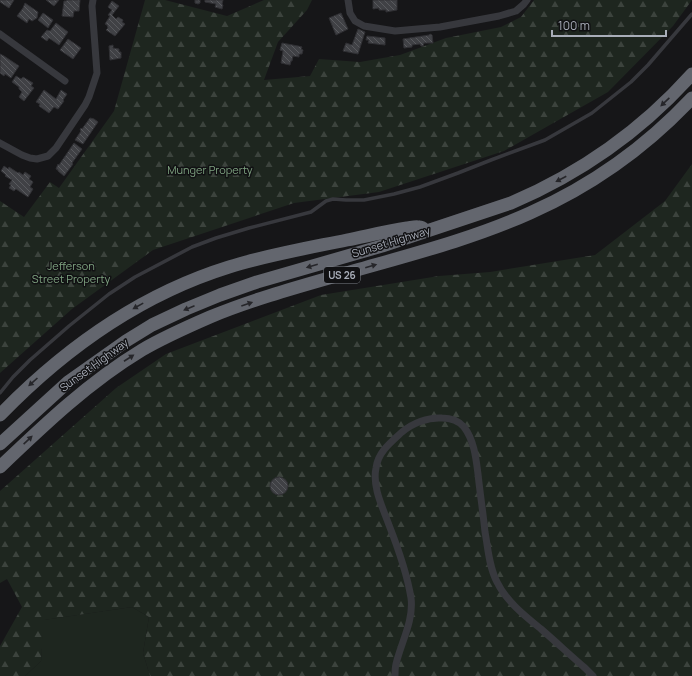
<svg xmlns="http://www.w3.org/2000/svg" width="692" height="676" font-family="Manrope,sans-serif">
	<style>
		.green { fill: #1e261f }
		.forest { fill: url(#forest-firs) }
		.building { fill: url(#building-back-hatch); stroke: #303034 }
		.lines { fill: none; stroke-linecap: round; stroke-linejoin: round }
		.lane { stroke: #37383d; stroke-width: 3.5 }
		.street { stroke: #37383d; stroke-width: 7 }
		.highway { stroke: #63666e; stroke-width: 13 }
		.oneway { fill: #26262a }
		.labels { text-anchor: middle; stroke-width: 3; stroke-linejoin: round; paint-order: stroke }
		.shield { fill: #111113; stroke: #7b7e86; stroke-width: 1 }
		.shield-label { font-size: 10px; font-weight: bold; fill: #a8adb8 }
		.park-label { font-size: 11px; fill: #7fa381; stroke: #111113 }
		.street-label { font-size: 11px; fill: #a8adb8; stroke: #111113 }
	</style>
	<defs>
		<pattern id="forest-firs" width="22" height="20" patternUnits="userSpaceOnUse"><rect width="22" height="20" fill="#1e261f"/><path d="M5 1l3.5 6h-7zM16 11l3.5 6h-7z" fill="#3c433d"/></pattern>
		<pattern id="building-back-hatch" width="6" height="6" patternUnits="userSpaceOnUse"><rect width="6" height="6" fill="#404145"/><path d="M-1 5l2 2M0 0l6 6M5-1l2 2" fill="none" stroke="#595a5e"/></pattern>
	</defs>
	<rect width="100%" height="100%" fill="#161618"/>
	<polygon class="green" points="132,607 149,617 143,653 150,676 25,676 41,661 43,620"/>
	<g class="forest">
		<polygon points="145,0 165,0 227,16 264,0 312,0 307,10 278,42 264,80 310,76 319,59 360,62 400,55 446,38 501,27 521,17 534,0 692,0 673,26 608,92 504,151 379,192 294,203 153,250 72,309 0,373 0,201 24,217 50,182 59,188 114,111"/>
		<polygon points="692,164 692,676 150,676 143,653 149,617 132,607 44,620 41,661 25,676 0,676 0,646 22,607 7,579 0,583 0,491 116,388 166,354 321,295 439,276 490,272 595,255 665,201"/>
	</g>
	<g class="building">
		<polygon points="0,0 14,0 9,8 0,2"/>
		<polygon points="46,0 59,0 54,6"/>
		<polygon points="67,0 80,0 79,11 74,11 73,17 62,16 64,1 66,1"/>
		<polygon points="195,0 200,0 200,3 198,4 195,3"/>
		<polygon points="205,0 223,0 222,4 223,5 222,9 215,7 216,4 205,2"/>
		<polygon points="373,0 397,0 397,10 386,12 386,10 379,10 379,8 373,9"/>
		<polygon points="112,1 119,6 112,15 116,19 118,17 123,20 122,22 125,24 115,36 106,30 108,28 107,25 105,24 110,16 108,15 112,10 108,7"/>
		<polygon points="25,3 38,12 37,18 32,21 29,19 27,23 17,16 23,8"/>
		<polygon points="43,13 53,20 48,28 38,20"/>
		<polygon points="341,13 348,29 336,35 329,18"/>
		<polygon points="56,23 68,32 59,45 49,38 47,41 41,37 47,30 50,31"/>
		<polygon points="358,29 365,32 358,54 343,51 346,43 352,45"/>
		<polygon points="430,34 432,35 433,43 424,43 423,46 421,46 420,44 412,45 412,47 404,48 403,39 429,35"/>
		<polygon points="367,36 385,38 385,45 368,43 369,40 366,40"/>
		<polygon points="68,39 81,48 73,59 60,50"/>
		<polygon points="282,43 298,46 302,47 301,49 303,50 302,54 299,54 299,57 293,56 292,61 291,61 290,65 281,63 283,51 280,50"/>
		<polygon points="113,45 113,48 119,49 119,52 121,52 121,58 110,60 109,46"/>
		<polygon points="0,54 4,56 19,66 11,78 5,74 4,76 0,73"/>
		<polygon points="16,76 21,79 23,77 33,83 31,86 34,88 24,101 19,97 22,92 19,89 19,87 12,82"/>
		<polygon points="44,90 56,99 61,90 67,94 63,100 64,101 58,109 54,107 49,113 39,106 40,104 36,102"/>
		<polygon points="90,118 94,119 98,122 83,144 75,140 81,131 80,130 81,128 82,129"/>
		<polygon points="74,143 82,149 72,163 73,164 64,176 58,171 58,170 56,169 58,164 59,165"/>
		<polygon points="4,166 8,169 9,167 18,173 19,172 23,175 25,172 31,176 29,179 33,182 30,187 33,189 28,197 16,189 14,191 9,188 11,185 9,184 12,180 5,176 6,175 1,171"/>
		<circle cx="279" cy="486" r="9"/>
	</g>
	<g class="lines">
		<polyline class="lane" points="0,393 13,377 30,360 69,326 109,294 135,277 192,247 216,238 249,228 311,212 326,201 333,199 346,200 364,200 394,194 420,187 458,173 491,160 545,140 592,113 631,82 648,65 692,14"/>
		<g class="street">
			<polyline points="348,0 350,13 355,21 364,26 395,31 440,27 499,16 516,11 524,4 527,0"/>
			<polyline points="0,34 65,81"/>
			<polyline points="0,143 22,155 30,158 37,159 48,156 56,148 85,105 89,97 97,73 92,6 93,0"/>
			<path d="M395 676C395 672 395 668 396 664 401 643 414 620 411 598 407 573 398 548 389 525 383 508 372 487 376 468 378 452 391 442 402 432 413 423 428 417 442 418 451 418 458 420 464 427 474 440 476 458 478 474 480 493 483 512 485 532 488 548 489 567 497 582 506 601 525 616 541 629 556 642 570 655 585 668L593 676"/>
		</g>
		<g class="highway">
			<path d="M0 415C65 348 139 295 229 267 267 255 308 248 347 240 367 236 387 231 407 228 410 228 415 226 419 227 421 227 423 228 424 229"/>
			<path d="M0 444 68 382 126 341 152 325 186 309 220 295 257 282 382 246 511 203C581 173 641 131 692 74"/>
			<path d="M0 467C45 424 89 382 142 350 164 337 187 327 210 317 251 300 294 288 336 276 401 257 468 241 530 213 591 186 646 147 692 98"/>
		</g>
	</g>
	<defs><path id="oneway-solid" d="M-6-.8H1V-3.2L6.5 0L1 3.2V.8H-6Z"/></defs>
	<g class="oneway">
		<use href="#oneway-solid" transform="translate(665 102) rotate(137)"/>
		<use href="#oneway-solid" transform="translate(561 179) rotate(152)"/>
		<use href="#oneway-solid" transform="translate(312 266) rotate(164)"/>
		<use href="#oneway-solid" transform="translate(371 266) rotate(-16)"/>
		<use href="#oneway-solid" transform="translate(247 304) rotate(-19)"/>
		<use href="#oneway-solid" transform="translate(138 306) rotate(151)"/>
		<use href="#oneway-solid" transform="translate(189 308) rotate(157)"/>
		<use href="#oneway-solid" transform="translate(129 358) rotate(-33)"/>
		<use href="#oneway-solid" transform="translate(33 382) rotate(138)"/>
		<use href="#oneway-solid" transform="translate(28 440) rotate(-43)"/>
	</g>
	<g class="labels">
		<rect class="shield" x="324" y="267" width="36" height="16" rx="3"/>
		<g class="shield-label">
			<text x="342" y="279">US 26</text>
		</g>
		<g class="park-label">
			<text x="210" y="174">Munger Property</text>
			<text x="71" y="270">Jefferson<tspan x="71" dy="13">Street Property</tspan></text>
		</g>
		<g class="street-label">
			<text transform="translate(391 242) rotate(-17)" y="4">Sunset Highway</text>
			<text transform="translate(94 365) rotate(-36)" y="4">Sunset Highway</text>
		</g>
	</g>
	<path d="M552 30v6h114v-6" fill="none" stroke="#a8adb8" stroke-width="2"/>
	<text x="558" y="30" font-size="12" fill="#a8adb8" stroke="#111113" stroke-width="3" paint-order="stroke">100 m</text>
</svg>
